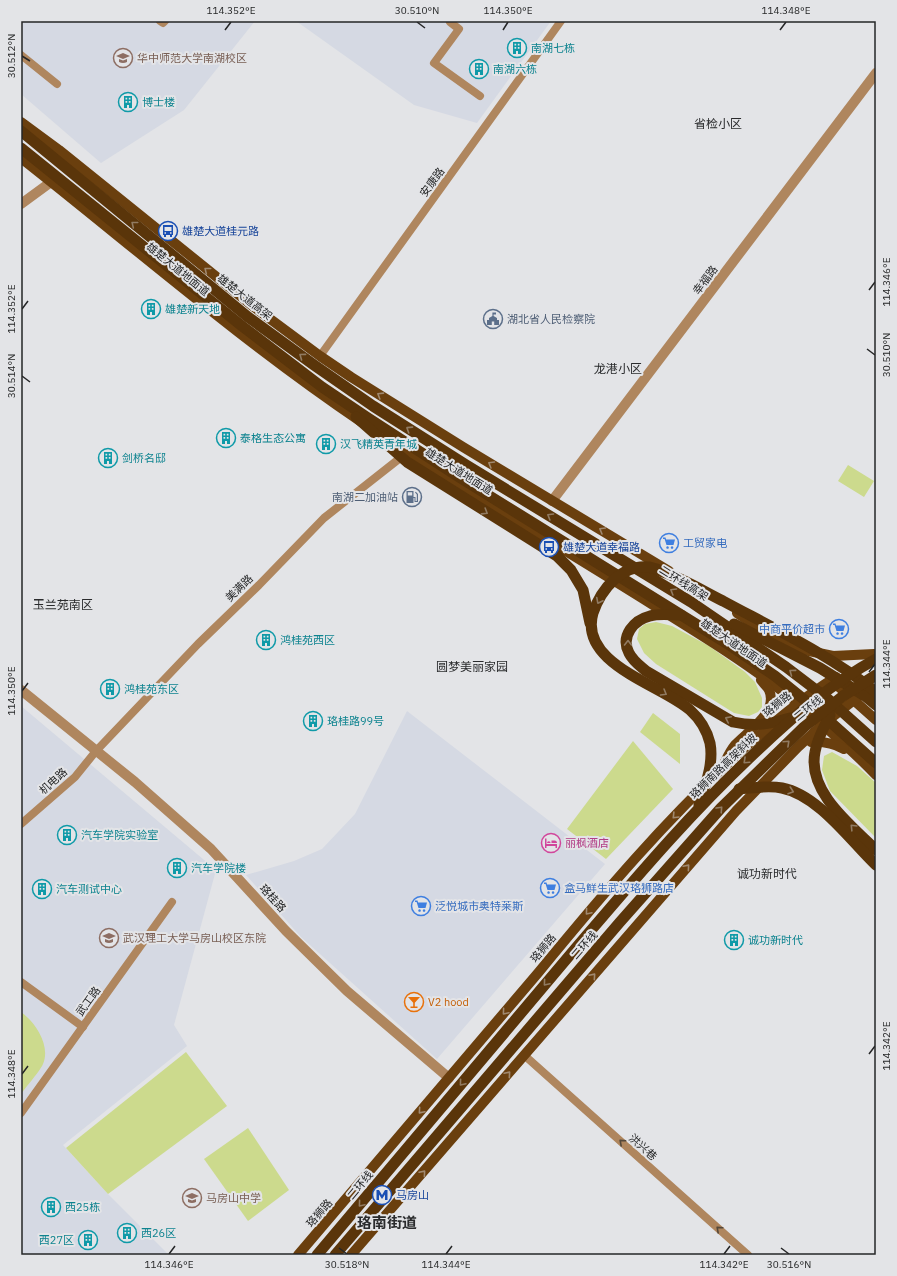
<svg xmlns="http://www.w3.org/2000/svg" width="897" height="1276" font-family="'IBM Plex Sans','Noto Sans SC',sans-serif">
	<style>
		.built { fill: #d5d9e3 }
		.green { fill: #ccda8d }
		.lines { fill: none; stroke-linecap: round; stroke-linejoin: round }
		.minor { stroke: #af865e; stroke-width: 8 }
		.tertiary { stroke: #af865e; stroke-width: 10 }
		.primary { stroke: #6a3f0e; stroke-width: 10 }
		.trunk { stroke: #5a350a; stroke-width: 11 }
		.oneway { stroke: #917b62 }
		.oneway2 { stroke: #a08970 }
		.oneway3 { stroke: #55483a }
		.ticks { fill: none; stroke: #252627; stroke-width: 1.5 }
		.labels { text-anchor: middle; stroke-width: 4; stroke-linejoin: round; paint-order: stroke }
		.culture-label { font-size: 11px; fill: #0d838f; stroke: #e3e4e7; text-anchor: start }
		.education-label { font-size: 11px; fill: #785e54; stroke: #e3e4e7; text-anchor: start }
		.street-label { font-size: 11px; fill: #252627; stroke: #e3e4e7 }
		.transit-label { font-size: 11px; fill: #164399; stroke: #e3e4e7; text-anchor: start }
		.service-label { font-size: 11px; fill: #4e5e75; stroke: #e3e4e7; text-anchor: start }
		.shop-label { font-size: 11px; fill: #366cbe; stroke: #e3e4e7; text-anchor: start }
		.hotel-label { font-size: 11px; fill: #b23c85; stroke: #e3e4e7; text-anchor: start }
		.food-label { font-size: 11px; fill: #c56008; stroke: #e3e4e7; text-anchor: start }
		.neighbourhood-label { font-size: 12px; fill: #2a2b2d; stroke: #e3e4e7 }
		.district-label { font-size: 15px; font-weight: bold; fill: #2a2b2d; stroke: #e3e4e7 }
		.neatline { fill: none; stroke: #252627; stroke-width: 1.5 }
		.ticks-label { font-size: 10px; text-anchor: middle; fill: #252627 }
	</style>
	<rect width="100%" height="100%" fill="#e3e4e7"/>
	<g class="built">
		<polygon points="21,21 255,21 184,110 101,163 21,94"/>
		<polygon points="296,21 551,21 477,123 414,105"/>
		<polygon points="21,706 216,870 174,1025 187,1046 63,1145 108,1194 169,1255 21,1255"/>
		<polygon points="407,711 605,864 437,1059 301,937 246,875 294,861 322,849 355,814"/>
	</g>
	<g class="green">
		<polygon points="848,465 874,481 864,497 838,481"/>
		<polygon points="656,622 672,626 709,646 745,672 755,682 762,698 762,707 758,712 749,716 734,713 656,664 644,653 637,639 639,629 645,624"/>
		<polygon points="653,713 680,734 680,764 640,732"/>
		<polygon points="633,741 673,789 606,859 567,829"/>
		<polygon points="832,752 857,766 876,783 876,838 830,791 822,770 824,756"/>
		<path d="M21 1012C35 1022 51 1045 43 1064 40 1071 26 1087 21 1094Z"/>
		<polygon points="186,1052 227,1106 108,1194 66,1148"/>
		<polygon points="248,1128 289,1190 248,1221 204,1159"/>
	</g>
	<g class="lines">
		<g class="minor">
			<polyline points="160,21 163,23 165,21"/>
			<polyline points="450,22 459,29 434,63 480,96"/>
			<polyline points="21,55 57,84"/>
			<polyline points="320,356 561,21"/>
			<polyline points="21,824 75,777 96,751 198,644 259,585 324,518 404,455"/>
			<polyline points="21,982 83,1027"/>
			<polyline points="524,1055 748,1255"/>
			<polyline points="21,1113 172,902"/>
		</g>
		<g class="tertiary">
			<polyline points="21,204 51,182"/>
			<polyline points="552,501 876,73"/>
			<polyline points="21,690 135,782 211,849 286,931 347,991 449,1078"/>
		</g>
		<g class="primary">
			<polyline points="21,122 59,150 254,307 320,356 351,377 463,447 669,571"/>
			<path d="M21 158C134 247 243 342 363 423"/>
			<path d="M386 438C473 496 564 549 653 605 698 633 744 661 786 694 817 719 848 746 876 775"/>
			<polyline points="737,613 794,651"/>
			<polyline points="790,647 833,656 874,654"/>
			<polyline points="830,679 876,720"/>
			<path d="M811 742C824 741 833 743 844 749"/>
			<path d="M724 764C727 758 730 751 735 745 748 731 779 712 769 690 767 686 763 683 761 680"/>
			<path d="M298 1255C379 1161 459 1067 538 973 602 895 667 818 742 750 772 724 802 698 836 677"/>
			<polyline points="351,1255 736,811 798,747 822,725 859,696"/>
		</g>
		<g class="trunk">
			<polyline points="21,131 248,317 314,365 373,406 466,465 691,602 786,667 828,699 876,742"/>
			<polyline points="21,148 242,326 322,387 368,418 459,477 728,644 775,676 817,710 876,763"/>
			<polyline points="356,417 407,462 557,556 571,570 583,590 590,623"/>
			<path d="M681 615C671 615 659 613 650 616 634 620 620 636 629 653 633 661 639 665 646 671L733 722C756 727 769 724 790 718"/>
			<polyline points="734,624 820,668 865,696 876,705"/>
			<path d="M830 715C824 727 817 739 815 752 807 792 851 825 876 850"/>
			<path d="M739 789C753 788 768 785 782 788 818 795 850 840 876 865"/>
			<path d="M699 805C705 786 714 764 710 743 707 731 700 719 690 710 662 685 578 664 593 613 601 589 622 564 649 567 654 568 659 570 663 572 684 579 703 591 723 601 775 629 830 655 876 692"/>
			<path d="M317 1255C403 1153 489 1051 575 949 634 880 692 811 759 749 795 715 832 683 876 659"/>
			<polyline points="335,1255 620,922 721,808 804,727 843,696 876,675"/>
		</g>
	</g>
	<defs><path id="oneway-chevron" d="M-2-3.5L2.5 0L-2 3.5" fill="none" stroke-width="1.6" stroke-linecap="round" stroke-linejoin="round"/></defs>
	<g class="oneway">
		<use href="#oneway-chevron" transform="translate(134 224) rotate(-141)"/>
		<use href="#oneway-chevron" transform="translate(302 356) rotate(-144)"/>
		<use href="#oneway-chevron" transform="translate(409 429) rotate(-147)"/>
		<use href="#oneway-chevron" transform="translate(485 512) rotate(32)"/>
		<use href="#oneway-chevron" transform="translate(550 516) rotate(-149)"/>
		<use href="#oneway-chevron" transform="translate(673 591) rotate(-149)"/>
		<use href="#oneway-chevron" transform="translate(599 601) rotate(117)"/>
		<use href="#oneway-chevron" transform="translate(628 643) rotate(-90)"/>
		<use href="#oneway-chevron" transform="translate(792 672) rotate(-143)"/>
		<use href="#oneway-chevron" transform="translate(664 693) rotate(30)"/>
		<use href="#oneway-chevron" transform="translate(728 719) rotate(-154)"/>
		<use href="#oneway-chevron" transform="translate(787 743) rotate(-43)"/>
		<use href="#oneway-chevron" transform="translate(746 761) rotate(137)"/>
		<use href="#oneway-chevron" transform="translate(791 791) rotate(19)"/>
		<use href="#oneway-chevron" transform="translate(720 809) rotate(-47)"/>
		<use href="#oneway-chevron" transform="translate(853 827) rotate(-134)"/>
		<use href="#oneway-chevron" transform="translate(546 983) rotate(130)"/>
		<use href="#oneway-chevron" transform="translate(462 1083) rotate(130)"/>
		<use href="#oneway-chevron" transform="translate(361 1204) rotate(130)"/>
	</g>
	<g class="oneway2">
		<use href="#oneway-chevron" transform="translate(207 270) rotate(-141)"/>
		<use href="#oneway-chevron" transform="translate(380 395) rotate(-148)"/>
		<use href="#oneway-chevron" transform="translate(491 464) rotate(-149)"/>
		<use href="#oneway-chevron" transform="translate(602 530) rotate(-150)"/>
		<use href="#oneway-chevron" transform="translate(675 816) rotate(134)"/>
		<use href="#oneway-chevron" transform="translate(687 867) rotate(-49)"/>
		<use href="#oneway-chevron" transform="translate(588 912) rotate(130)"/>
		<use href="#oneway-chevron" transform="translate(593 976) rotate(-49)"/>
		<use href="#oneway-chevron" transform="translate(505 1012) rotate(130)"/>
		<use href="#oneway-chevron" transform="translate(508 1074) rotate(-49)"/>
		<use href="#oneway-chevron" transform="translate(421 1111) rotate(131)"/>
		<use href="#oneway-chevron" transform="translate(423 1173) rotate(-49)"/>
	</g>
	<g class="oneway3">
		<use href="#oneway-chevron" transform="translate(622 1142) rotate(-138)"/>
		<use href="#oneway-chevron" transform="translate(719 1229) rotate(-138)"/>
	</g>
	<path class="ticks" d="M417 22 425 28M225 30 231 22M503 30 508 22M780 30 786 22M22 56 30 61M869 290 875 282M22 309 28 301M867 349 875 355M22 376 30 382M869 672 875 664M22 691 28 683M869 1054 875 1046M22 1074 28 1066M339 1248 347 1254M781 1248 789 1254M169 1254 175 1246M446 1254 452 1246M724 1254 730 1246"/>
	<defs>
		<g id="building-ring" transform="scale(1)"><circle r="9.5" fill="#e3e4e7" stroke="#0f9aa8" stroke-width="1.5"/><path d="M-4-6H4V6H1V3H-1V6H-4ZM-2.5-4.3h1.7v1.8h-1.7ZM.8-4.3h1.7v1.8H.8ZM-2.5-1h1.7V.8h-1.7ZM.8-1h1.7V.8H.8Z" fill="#0f9aa8"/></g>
		<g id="university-ring" transform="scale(1)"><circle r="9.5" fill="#e3e4e7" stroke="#8d6e63" stroke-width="1.5"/><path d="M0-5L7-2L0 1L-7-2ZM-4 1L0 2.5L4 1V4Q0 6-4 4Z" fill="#8d6e63"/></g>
		<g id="bus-ring" transform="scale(1)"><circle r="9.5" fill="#e3e4e7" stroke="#1a4fb4" stroke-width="1.5"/><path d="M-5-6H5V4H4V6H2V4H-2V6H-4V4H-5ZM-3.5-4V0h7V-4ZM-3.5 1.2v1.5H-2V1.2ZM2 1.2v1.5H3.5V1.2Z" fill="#1a4fb4"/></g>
		<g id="civic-ring" transform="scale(1)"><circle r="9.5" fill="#e3e4e7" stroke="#5c6f8a" stroke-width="1.5"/><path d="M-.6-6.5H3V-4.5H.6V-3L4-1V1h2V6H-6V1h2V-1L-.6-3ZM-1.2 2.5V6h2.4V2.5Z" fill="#5c6f8a"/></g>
		<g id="fuel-ring" transform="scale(1)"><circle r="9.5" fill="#e3e4e7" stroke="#5c6f8a" stroke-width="1.5"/><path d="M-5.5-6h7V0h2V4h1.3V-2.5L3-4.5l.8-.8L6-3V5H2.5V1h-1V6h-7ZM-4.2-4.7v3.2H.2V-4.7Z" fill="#5c6f8a"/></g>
		<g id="supermarket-ring" transform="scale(1)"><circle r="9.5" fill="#e3e4e7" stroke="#3f7fe0" stroke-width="1.5"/><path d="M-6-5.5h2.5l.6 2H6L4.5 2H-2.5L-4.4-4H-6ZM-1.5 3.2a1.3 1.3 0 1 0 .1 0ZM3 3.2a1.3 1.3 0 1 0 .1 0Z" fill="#3f7fe0"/></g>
		<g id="hotel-ring" transform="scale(1)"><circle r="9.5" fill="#e3e4e7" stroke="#d1479c" stroke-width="1.5"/><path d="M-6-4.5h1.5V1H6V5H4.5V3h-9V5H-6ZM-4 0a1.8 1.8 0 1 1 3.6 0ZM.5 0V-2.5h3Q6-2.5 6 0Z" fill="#d1479c"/></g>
		<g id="bar-ring" transform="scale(1)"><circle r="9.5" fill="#e3e4e7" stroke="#e8710a" stroke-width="1.5"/><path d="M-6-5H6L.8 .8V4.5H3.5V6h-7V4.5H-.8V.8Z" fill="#e8710a"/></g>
		<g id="metro-ring" transform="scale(1)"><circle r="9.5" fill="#e3e4e7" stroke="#1a4fb4" stroke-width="1.5"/><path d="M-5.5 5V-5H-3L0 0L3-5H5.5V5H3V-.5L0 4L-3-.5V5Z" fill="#1a4fb4"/></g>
		<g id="school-ring" transform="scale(1)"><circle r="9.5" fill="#e3e4e7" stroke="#8d6e63" stroke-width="1.5"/><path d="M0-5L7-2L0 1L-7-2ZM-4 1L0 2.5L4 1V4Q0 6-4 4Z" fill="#8d6e63"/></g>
	</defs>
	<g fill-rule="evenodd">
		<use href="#building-ring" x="517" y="48"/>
		<use href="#university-ring" x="123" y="58"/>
		<use href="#building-ring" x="479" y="69"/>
		<use href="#building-ring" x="128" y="102"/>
		<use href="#bus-ring" x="168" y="231"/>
		<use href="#building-ring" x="151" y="309"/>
		<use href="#civic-ring" x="493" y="319"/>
		<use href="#building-ring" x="226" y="438"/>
		<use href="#building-ring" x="326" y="444"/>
		<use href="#building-ring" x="108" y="458"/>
		<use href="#fuel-ring" x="412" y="497"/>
		<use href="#supermarket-ring" x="669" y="543"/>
		<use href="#bus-ring" x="549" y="547"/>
		<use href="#supermarket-ring" x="839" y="629"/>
		<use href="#building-ring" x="266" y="640"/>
		<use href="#building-ring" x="110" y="689"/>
		<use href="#building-ring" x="313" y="721"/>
		<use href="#building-ring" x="67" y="835"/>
		<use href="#hotel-ring" x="551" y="843"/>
		<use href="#building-ring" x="177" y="868"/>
		<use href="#supermarket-ring" x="550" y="888"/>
		<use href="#building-ring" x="42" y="889"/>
		<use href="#supermarket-ring" x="421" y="906"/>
		<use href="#university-ring" x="109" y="938"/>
		<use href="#building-ring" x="734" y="940"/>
		<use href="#bar-ring" x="414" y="1002"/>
		<use href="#metro-ring" x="382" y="1195"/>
		<use href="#school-ring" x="192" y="1198"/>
		<use href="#building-ring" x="51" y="1207"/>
		<use href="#building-ring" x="127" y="1233"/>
		<use href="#building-ring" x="88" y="1240"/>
	</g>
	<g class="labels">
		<g class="culture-label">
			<text x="531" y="52">南湖七栋</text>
			<text x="493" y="73">南湖六栋</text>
			<text x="142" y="106">博士楼</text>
			<text x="165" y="313">雄楚新天地</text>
			<text x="240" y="442">泰格生态公寓</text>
			<text x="340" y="448">汉飞精英青年城</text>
			<text x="122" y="462">剑桥名邸</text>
			<text x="280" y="644">鸿桂苑西区</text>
			<text x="124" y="693">鸿桂苑东区</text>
			<text x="327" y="725">珞桂路99号</text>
			<text x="81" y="839">汽车学院实验室</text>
			<text x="191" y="872">汽车学院楼</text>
			<text x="56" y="893">汽车测试中心</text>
			<text x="748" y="944">诚功新时代</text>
			<text x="65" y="1211">西25栋</text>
			<text x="141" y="1237">西26区</text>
			<text x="74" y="1244" text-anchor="end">西27区</text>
		</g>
		<g class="education-label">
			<text x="137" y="62">华中师范大学南湖校区</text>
			<text x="123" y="942">武汉理工大学马房山校区东院</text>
			<text x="206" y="1202">马房山中学</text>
		</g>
		<g class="street-label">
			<text transform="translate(432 182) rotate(-54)" y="4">安康路</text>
			<text transform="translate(178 269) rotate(39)" y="4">雄楚大道地面道</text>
			<text transform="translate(705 280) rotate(-53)" y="4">幸福路</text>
			<text transform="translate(245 297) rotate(38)" y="4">雄楚大道高架</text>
			<text transform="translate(459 471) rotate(32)" y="4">雄楚大道地面道</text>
			<text transform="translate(684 583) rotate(32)" y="4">二环线高架</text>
			<text transform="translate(239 588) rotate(-44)" y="4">美满路</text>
			<text transform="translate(734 643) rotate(34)" y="4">雄楚大道地面道</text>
			<text transform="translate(777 704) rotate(-39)" y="4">珞狮路</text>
			<text transform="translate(808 708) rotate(-39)" y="4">二环线</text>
			<text transform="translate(723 766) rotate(-44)" y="4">珞狮南路高架斜坡</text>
			<text transform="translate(53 781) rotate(-42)" y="4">机电路</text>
			<text transform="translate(273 898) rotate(48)" y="4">珞桂路</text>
			<text transform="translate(584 945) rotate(-49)" y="4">二环线</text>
			<text transform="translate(543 948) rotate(-50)" y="4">珞狮路</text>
			<text transform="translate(88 1001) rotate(-54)" y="4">武工路</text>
			<text transform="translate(643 1147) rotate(42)" y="4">洪兴巷</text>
			<text transform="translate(360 1185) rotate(-50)" y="4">二环线</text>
			<text transform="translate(319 1213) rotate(-49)" y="4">珞狮路</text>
		</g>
		<g class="transit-label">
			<text x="182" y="235">雄楚大道桂元路</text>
			<text x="563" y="551">雄楚大道幸福路</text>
			<text x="396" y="1199">马房山</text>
		</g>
		<g class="service-label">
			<text x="507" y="323">湖北省人民检察院</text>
			<text x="398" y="501" text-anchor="end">南湖二加油站</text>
		</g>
		<g class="shop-label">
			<text x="683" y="547">工贸家电</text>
			<text x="825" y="633" text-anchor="end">中商平价超市</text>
			<text x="564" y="892">盒马鲜生武汉珞狮路店</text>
			<text x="435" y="910">泛悦城市奥特莱斯</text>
		</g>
		<g class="hotel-label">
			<text x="565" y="847">丽枫酒店</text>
		</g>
		<g class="food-label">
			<text x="428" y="1006">V2 hood</text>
		</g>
		<g class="neighbourhood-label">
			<text x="718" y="128">省检小区</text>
			<text x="618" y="373">龙港小区</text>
			<text x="63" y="609">玉兰苑南区</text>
			<text x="472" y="671">圆梦美丽家园</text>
			<text x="767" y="878">诚功新时代</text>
		</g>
		<g class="district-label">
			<text x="387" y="1228">珞南街道</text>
		</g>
	</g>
	<rect width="897" height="1276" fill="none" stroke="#e3e4e7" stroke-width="44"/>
	<rect x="22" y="22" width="853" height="1232" class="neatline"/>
	<g class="ticks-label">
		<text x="231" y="14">114.352°E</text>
		<text x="417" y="14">30.510°N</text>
		<text x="508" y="14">114.350°E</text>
		<text x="786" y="14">114.348°E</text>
		<text transform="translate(11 56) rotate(-90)" y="4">30.512°N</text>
		<text transform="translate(886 282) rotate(-90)" y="4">114.346°E</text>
		<text transform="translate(11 309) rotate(-90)" y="4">114.352°E</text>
		<text transform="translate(886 355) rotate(-90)" y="4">30.510°N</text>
		<text transform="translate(11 376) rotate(-90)" y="4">30.514°N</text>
		<text transform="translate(886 664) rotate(-90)" y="4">114.344°E</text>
		<text transform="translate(11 691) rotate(-90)" y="4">114.350°E</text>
		<text transform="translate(886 1046) rotate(-90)" y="4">114.342°E</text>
		<text transform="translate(11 1074) rotate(-90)" y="4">114.348°E</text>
		<text x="169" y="1268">114.346°E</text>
		<text x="347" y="1268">30.518°N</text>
		<text x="446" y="1268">114.344°E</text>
		<text x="724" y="1268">114.342°E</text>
		<text x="789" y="1268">30.516°N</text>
	</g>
</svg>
